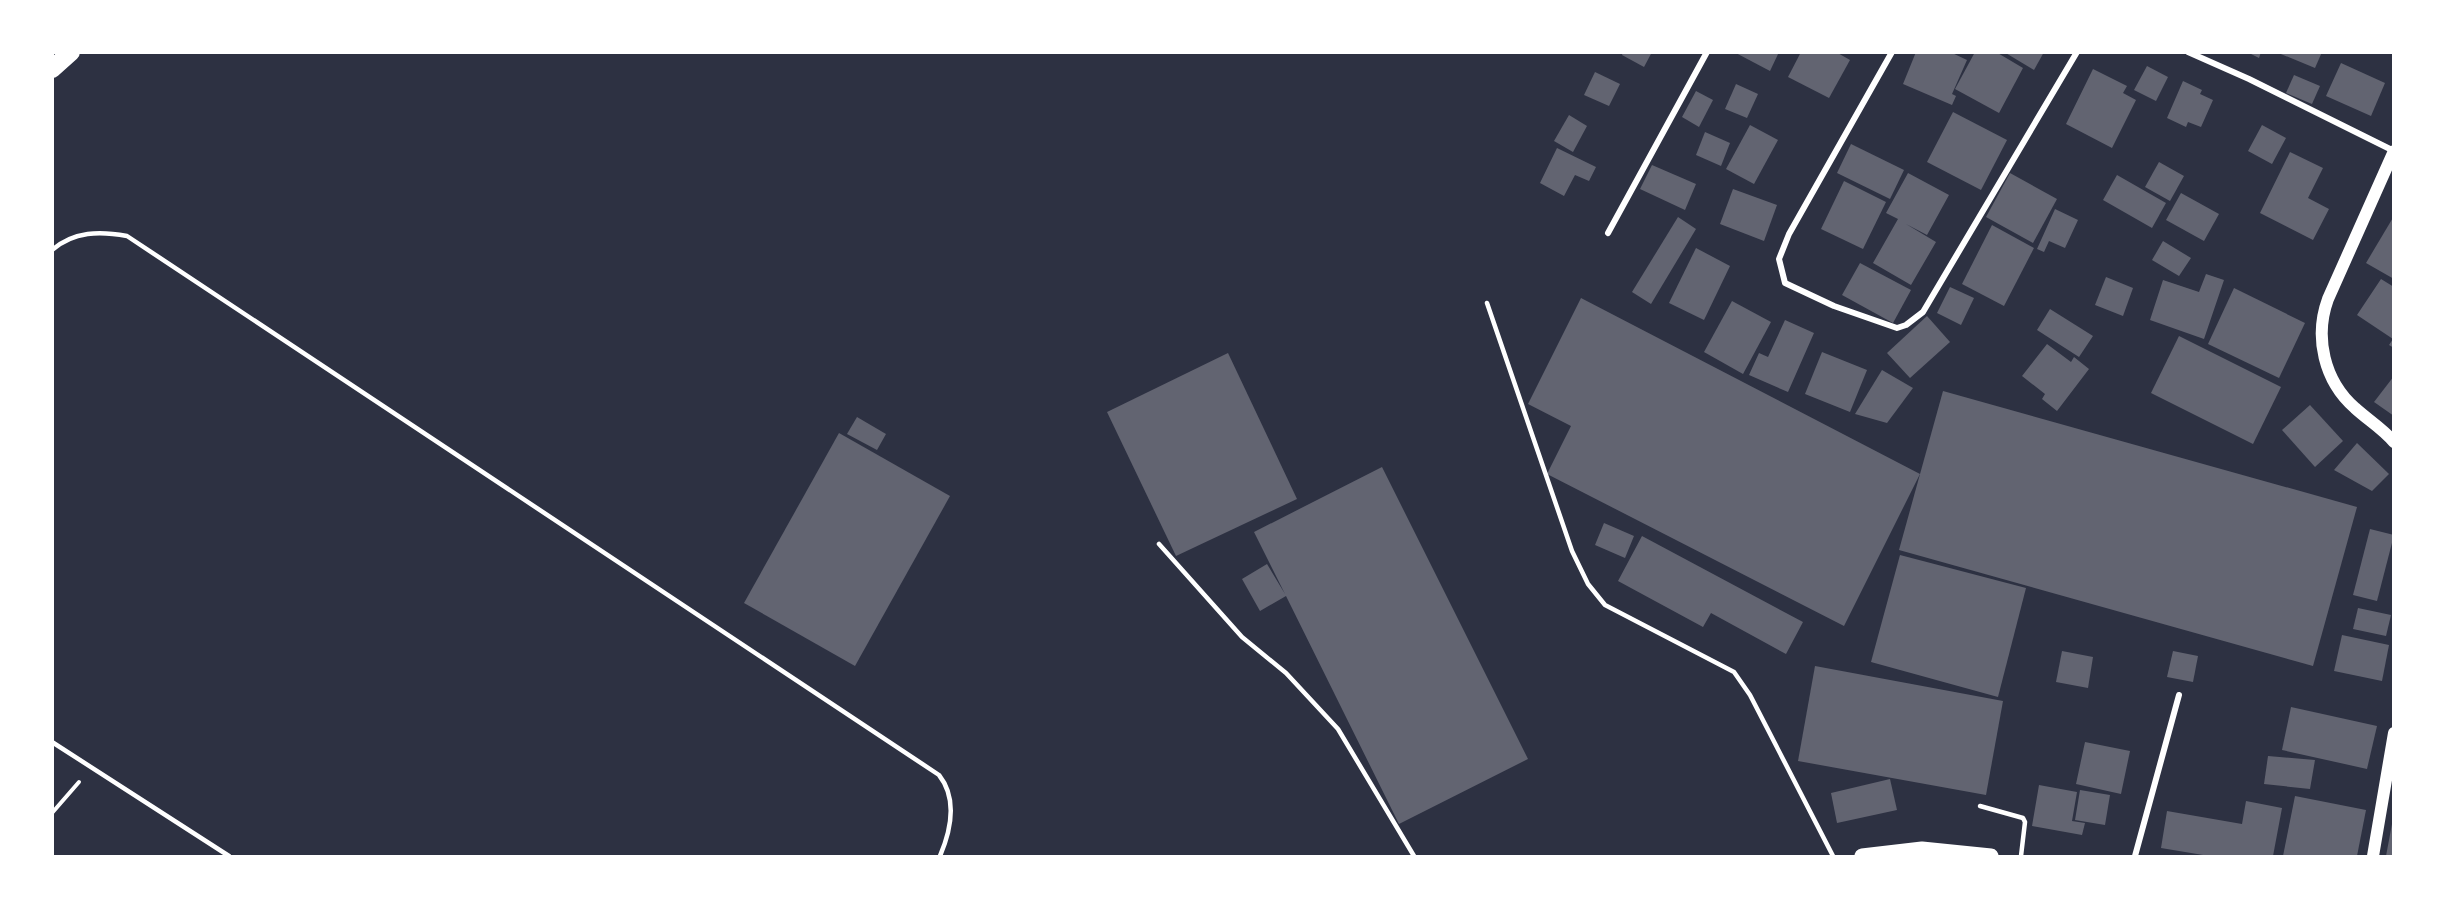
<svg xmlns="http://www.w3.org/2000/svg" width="2446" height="909" font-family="Inter,sans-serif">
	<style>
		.building { fill: #626471 }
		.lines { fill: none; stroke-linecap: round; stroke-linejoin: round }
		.path { stroke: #fff; stroke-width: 4 }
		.service { stroke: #fff; stroke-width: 4.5 }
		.minor { stroke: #fff; stroke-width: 6 }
		.secondary { stroke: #fff; stroke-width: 12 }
		.primary { stroke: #fff; stroke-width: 15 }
		.motorway { stroke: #fff; stroke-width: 18 }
	</style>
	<rect width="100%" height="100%" fill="#2d3142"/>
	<g class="building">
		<polygon points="1623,52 1652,52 1644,67 1622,55"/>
		<polygon points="1734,52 1779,52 1770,71"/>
		<polygon points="1801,52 1836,52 1850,60 1829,98 1788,77"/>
		<polygon points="1916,52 1950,52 1967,60 1952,94 1956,96 1952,105 1903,84"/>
		<polygon points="1975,52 1996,52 2023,68 1999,113 1955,89"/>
		<polygon points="2004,52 2044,52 2034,70"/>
		<polygon points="2247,52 2261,52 2259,58"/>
		<polygon points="2276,52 2322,52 2315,68"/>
		<polygon points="2341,63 2385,83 2371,116 2326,96"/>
		<polygon points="2147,66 2168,77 2156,101 2134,90"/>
		<polygon points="2093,69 2127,86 2123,93 2136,100 2112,148 2066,124"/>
		<polygon points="1595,72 1620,84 1609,106 1584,95"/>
		<polygon points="2294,75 2320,86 2312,104 2286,93"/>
		<polygon points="2183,81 2202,90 2200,94 2213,100 2201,127 2188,122 2186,127 2167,118"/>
		<polygon points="1736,84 1758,94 1747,118 1725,109"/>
		<polygon points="1696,91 1713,100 1699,127 1682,117"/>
		<polygon points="1953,112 2007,140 1981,190 1927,162"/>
		<polygon points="1569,115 1587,126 1573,152 1554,141"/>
		<polygon points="1750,125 1778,140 1754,184 1726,169"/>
		<polygon points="2262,125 2286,138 2272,164 2248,151"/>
		<polygon points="1705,132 1730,143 1721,166 1696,155"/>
		<polygon points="1851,144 1904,170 1890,199 1837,173"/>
		<polygon points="1557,148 1596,167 1589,181 1575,175 1564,196 1540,183"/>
		<polygon points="2290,152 2323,168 2308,198 2329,209 2313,240 2260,213"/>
		<polygon points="2159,162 2184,176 2170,201 2145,187"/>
		<polygon points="1652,165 1696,184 1685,210 1640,189"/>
		<polygon points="1908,173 1949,195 1927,235 1906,224 1936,242 1911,285 1873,263 1898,219 1886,213"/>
		<polygon points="2010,173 2057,199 2033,243 1986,217"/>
		<polygon points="2117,175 2166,203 2152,228 2103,200"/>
		<polygon points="1844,181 1886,202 1863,249 1821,229"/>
		<polygon points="1733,189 1777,205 1764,241 1720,224"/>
		<polygon points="2181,193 2219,214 2204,241 2166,220"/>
		<polygon points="2055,209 2078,220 2065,248 2049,241 2044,252 2037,249"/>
		<polygon points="2394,216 2394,279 2366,263"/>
		<polygon points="1678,217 1696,229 1651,304 1632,292"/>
		<polygon points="1992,225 2034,248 2004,306 1962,284"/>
		<polygon points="2163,241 2191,258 2179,276 2152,260"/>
		<polygon points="1696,248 1730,266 1704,320 1669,303"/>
		<polygon points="1860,263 1911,290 1893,323 1842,295"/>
		<polygon points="2206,274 2224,280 2204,339 2150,320 2163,280 2199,292"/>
		<polygon points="2106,277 2133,288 2123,316 2095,305"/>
		<polygon points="2381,279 2394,287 2394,348 2389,345 2393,339 2357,315"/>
		<polygon points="1950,287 1974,298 1961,325 1937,313"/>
		<polygon points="2234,288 2305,323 2279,378 2208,344"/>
		<polygon points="1581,298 1920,474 1844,626 1547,474 1571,426 1528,404"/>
		<polygon points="1732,301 1771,322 1743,374 1704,352"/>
		<polygon points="2050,309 2093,336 2079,357 2037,330"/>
		<polygon points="1927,316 1950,342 1910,378 1887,353"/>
		<polygon points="1785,320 1814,333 1788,392 1749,375 1759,353 1768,357"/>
		<polygon points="2179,336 2281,387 2253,444 2151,393"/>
		<polygon points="2047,344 2071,362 2074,357 2089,369 2057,411 2042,399 2045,394 2022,376"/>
		<polygon points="1822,352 1867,370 1850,412 1805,394"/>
		<polygon points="1228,353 1297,499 1176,556 1107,412"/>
		<polygon points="1882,370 1913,388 1887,423 1855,414"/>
		<polygon points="2394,376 2394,416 2374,402"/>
		<polygon points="1943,391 2357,507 2313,666 1899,550"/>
		<polygon points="2310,405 2343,441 2315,467 2282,430"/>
		<polygon points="857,417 886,434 877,450 847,434"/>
		<polygon points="839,433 950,496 855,666 744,603"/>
		<polygon points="2357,443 2389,474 2372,491 2334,470"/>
		<polygon points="1382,467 1528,759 1399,824 1286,596 1260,611 1242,579 1267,564 1285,594 1254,532"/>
		<polygon points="1604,523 1634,536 1625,558 1595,545"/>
		<polygon points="2370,529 2394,535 2377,601 2353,595"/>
		<polygon points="1642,536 1803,622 1786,654 1711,613 1703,627 1618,581"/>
		<polygon points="1900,555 2026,588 1998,697 1871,662"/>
		<polygon points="2358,608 2391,615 2386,636 2353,629"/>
		<polygon points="2342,635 2389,645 2382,681 2334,671"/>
		<polygon points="2062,651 2093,657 2088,688 2056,682"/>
		<polygon points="2173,651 2198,656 2193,682 2167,677"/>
		<polygon points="1815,666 2003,701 1986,795 1798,761"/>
		<polygon points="2291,707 2377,726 2367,769 2282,750"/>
		<polygon points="2085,742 2130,751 2121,794 2076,784"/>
		<polygon points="2268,756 2315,760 2310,789 2264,784"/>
		<polygon points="1890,779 1897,810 1837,823 1831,793"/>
		<polygon points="2039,785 2077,792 2072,821 2085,823 2082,835 2032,826"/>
		<polygon points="2080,790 2110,795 2105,825 2075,820"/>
		<polygon points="2295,796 2366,810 2357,856 2283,856"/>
		<polygon points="2246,801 2282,808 2273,856 2209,856 2161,848 2167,811 2242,824"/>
		<polygon points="2392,824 2394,856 2386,856"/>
	</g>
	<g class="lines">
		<polyline class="path" points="52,813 79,782"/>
		<g class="service">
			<path d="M52 250C74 231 100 231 127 236L939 775C958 799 951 830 940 856"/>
			<polyline points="1487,303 1572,551 1588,584 1605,605 1734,672 1750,695 1833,856"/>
			<polyline points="1159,544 1242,637 1286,673 1338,729 1414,856"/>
			<polyline points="52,742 229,856"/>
			<polyline points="1980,806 2023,818 2025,822 2021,856"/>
		</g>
		<g class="minor">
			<polyline points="1892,52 1789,234 1779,259 1785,283 1834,306 1897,328 1906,325 1923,312 2077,52"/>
			<polyline points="2188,52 2249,79 2394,151"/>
			<polyline points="1608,233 1707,52"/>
			<polyline points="2135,856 2179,695"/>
		</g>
		<g class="secondary">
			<path d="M2394 151 2328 299C2314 337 2324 381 2355 408 2368 420 2382 428 2394 442"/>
			<polyline points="2373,856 2394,733"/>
		</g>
		<polyline class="primary" points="1862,856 1922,849 1991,856"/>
		<polyline class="motorway" points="52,69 71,52"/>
	</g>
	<rect width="2446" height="909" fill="none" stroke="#ffffff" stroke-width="108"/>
</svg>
